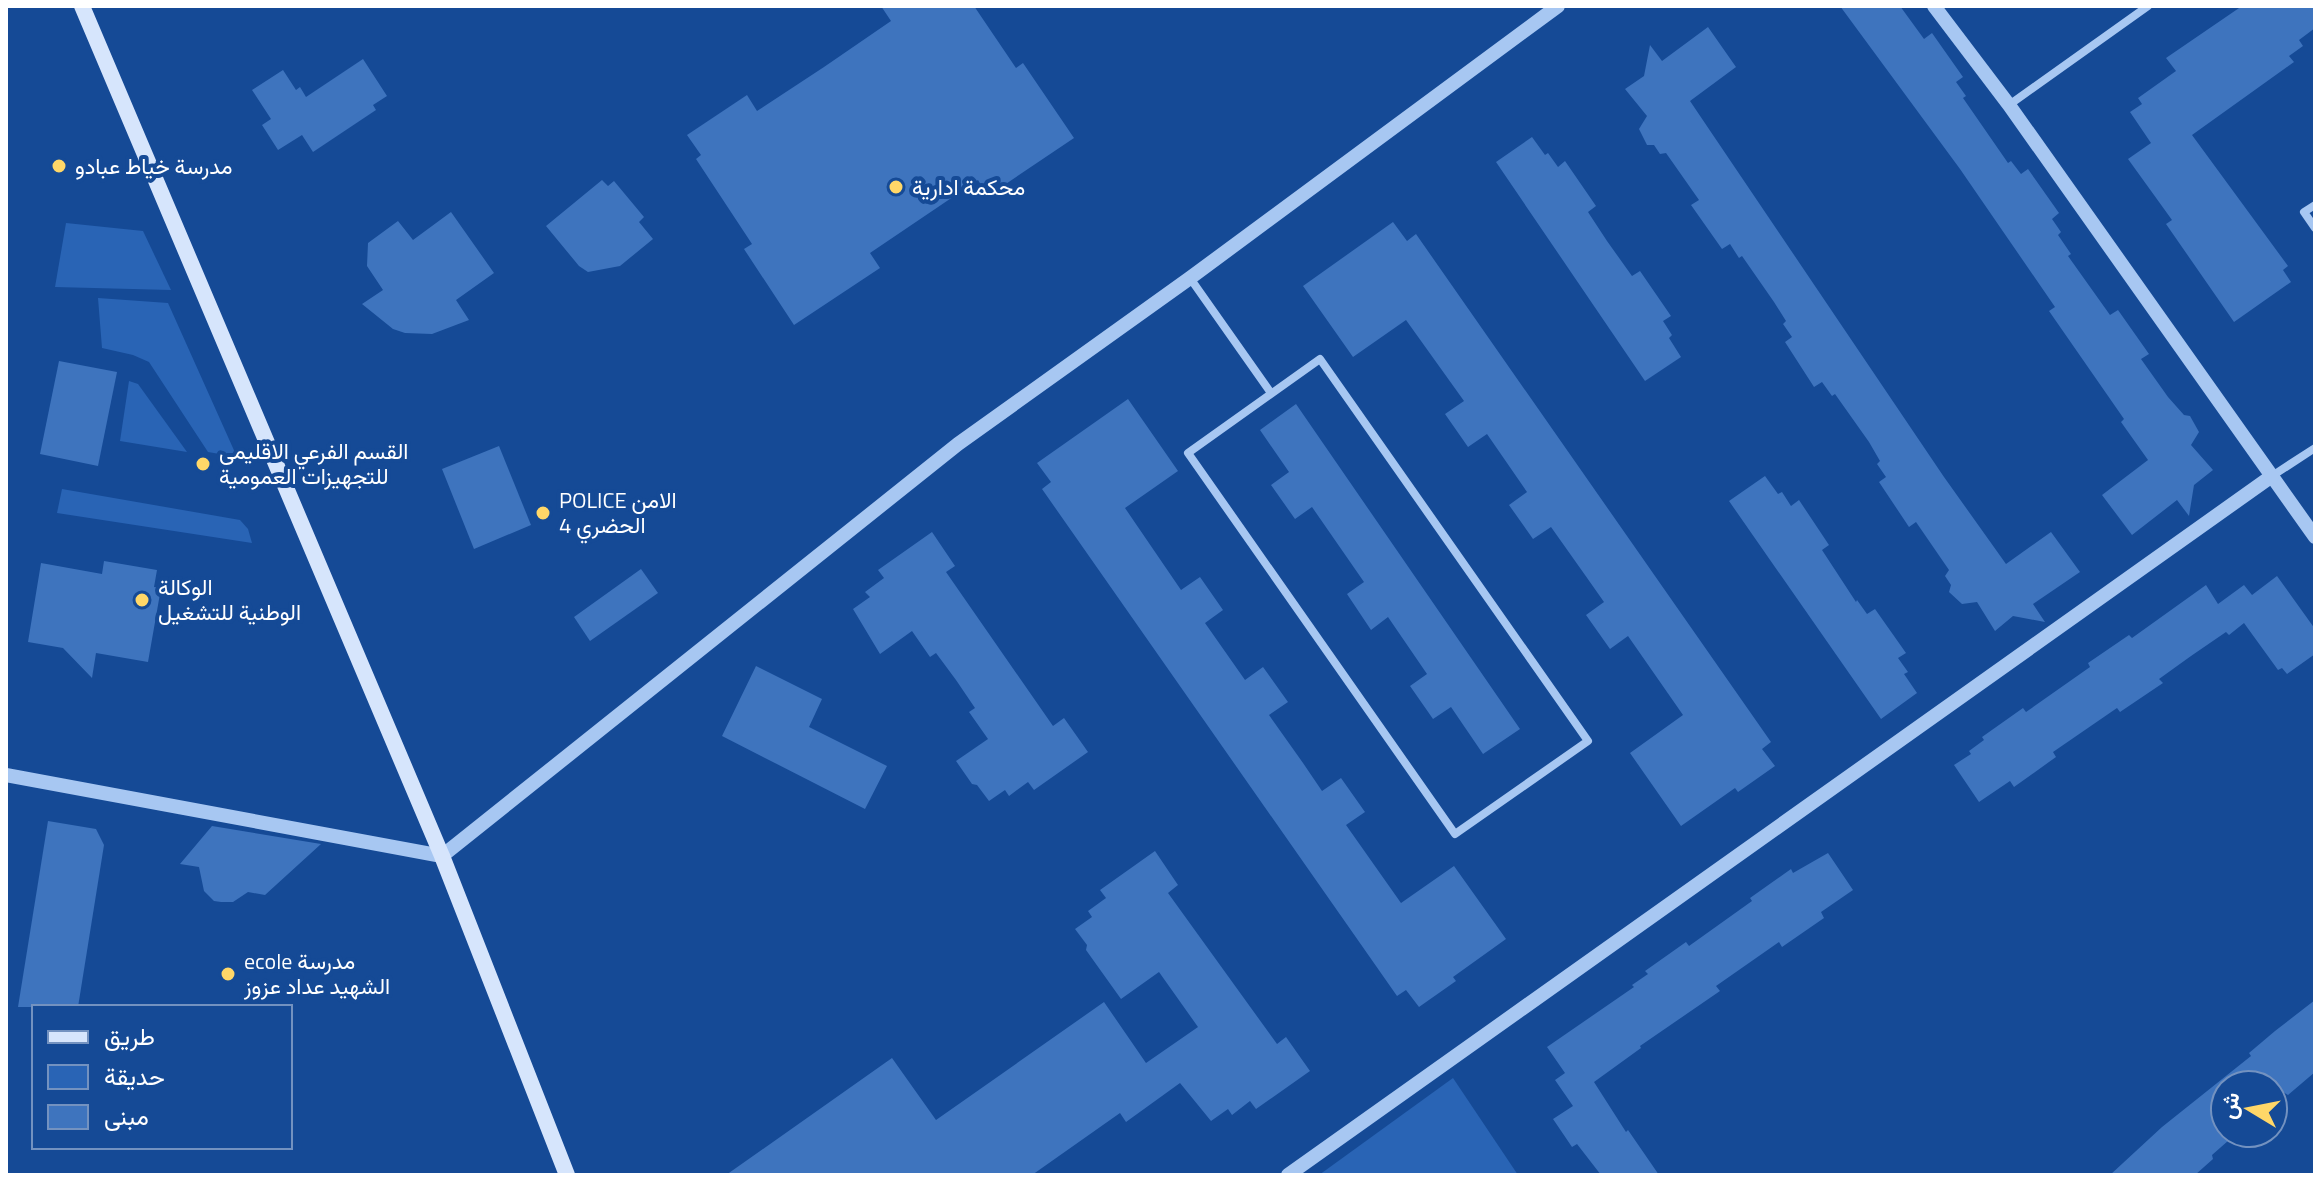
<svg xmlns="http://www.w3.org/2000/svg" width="2321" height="1181" font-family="'Titillium Web',Vazirmatn,sans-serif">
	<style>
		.green { fill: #2964b5 }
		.building { fill: #3e74be }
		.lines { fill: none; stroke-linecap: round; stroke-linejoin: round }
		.minor { stroke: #a7c7f2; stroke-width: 8 }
		.tertiary { stroke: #a7c7f2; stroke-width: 14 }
		.secondary { stroke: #d6e5fc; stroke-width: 16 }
		.poi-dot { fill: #ffd768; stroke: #154a96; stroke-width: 3 }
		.labels { text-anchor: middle; stroke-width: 8; stroke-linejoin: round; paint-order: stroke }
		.poi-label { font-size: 22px; fill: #fff; stroke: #154a96; text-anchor: start }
	</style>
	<rect width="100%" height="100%" fill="#154a96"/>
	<g class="green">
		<polygon points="66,223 143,231 171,290 55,287"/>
		<polygon points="98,298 168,303 237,457 208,452 149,362 133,355 102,348"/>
		<polygon points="129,381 138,384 187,452 120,441"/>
		<polygon points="62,489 240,520 248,529 252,543 57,513"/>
		<polygon points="1453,1078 1518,1175 1319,1175"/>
	</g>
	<g class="building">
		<polygon points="881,6 974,6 1016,68 1023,63 1074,138 988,196 978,180 870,253 880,268 794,325 744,249 752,244 696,159 701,155 687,135 747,95 757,111 824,67 891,21"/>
		<polygon points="1840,6 1900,6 1924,39 1932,33 1963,77 1956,82 1966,96 1963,98 2008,163 2011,161 2021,174 2028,169 2059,213 2052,219 2061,232 2058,235 2071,254 2068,256 2110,315 2118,310 2149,354 2141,359 2168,397 2184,415 2190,416 2199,432 2191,445 2213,470 2194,485 2189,516 2177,500 2132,535 2102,495 2148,460 2121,422 2124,419 2049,311 2055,307 1960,169"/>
		<polygon points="2242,6 2315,6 2315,28 2299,40 2303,46 2289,56 2294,62 2192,135 2288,266 2283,270 2291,282 2234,322 2166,224 2172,220 2128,159 2151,143 2130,112 2142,104 2138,98 2176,71 2166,58"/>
		<polygon points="1708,27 1736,67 1690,101 1944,477 2006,564 2051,532 2080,572 2033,604 2045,622 2013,616 1995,631 1977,602 1962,604 1949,592 1951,585 1945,576 1949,570 1916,522 1909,527 1879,482 1886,477 1877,464 1880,461 1869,442 1835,394 1832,396 1822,382 1814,387 1785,342 1792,337 1783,324 1786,321 1774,302 1742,256 1739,258 1730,244 1722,249 1691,205 1699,200 1666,153 1660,154 1654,145 1647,145 1639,129 1647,116 1625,89 1644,76 1650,45 1662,61"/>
		<polygon points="363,59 387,96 373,105 376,110 313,152 302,135 278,150 262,125 271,119 252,90 283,70 296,90 300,87 306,97"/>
		<polygon points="1532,137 1545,155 1548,153 1558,167 1565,161 1596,206 1588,212 1607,241 1632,276 1640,271 1671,316 1663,321 1672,335 1669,338 1681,357 1645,381 1496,162"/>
		<polygon points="602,180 608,186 614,181 644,217 639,222 653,239 620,266 588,272 579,266 546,226"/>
		<polygon points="451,212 494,273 456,300 469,320 432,334 405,333 393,329 362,304 383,290 367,266 368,243 398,221 413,240"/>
		<polygon points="1393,222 1407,241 1416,234 1771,742 1762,749 1775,766 1738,792 1735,788 1681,826 1630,753 1683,715 1628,636 1610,649 1586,615 1604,602 1585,575 1551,527 1533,539 1509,505 1527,492 1487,434 1468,447 1445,414 1464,401 1406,320 1353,357 1303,286"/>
		<polygon points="59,361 117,372 98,466 40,454"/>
		<polygon points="1128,399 1178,471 1125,508 1181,590 1200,577 1223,610 1205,623 1245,680 1263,667 1288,702 1269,715 1303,763 1322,791 1341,778 1365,812 1346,825 1401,903 1454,866 1506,939 1453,977 1456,981 1419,1007 1406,990 1397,996 1042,489 1051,482 1037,463"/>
		<polygon points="1296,404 1520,729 1483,754 1451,707 1433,719 1410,686 1427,674 1388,617 1371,630 1347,594 1364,582 1312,507 1295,519 1271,485 1289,472 1260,430"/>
		<polygon points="499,446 531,525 474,549 442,469"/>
		<polygon points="1765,476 1778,494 1782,492 1791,506 1799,500 1829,545 1822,550 1856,602 1857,600 1867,614 1875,609 1906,653 1898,658 1908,672 1904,674 1917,693 1881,719 1729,501"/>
		<polygon points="932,532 955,566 946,572 1053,726 1064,718 1088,752 1034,790 1028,782 1009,796 1005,790 989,801 977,785 972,784 956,761 988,739 969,712 975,708 956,680 936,653 930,657 912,631 880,654 853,609 870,597 865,592 884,578 878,570"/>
		<polygon points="104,561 157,570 154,587 161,588 148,662 96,653 92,678 63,648 28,642 41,563 102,574"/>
		<polygon points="641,569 658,593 590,641 574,617"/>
		<polygon points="2277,576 2315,629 2315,654 2287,674 2282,668 2278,670 2244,623 2229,635 2226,632 2191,656 2159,679 2163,683 2120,712 2117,708 2053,752 2056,757 2014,787 2010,781 1979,802 1954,765 1971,754 1969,751 1984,740 1982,737 2023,708 2026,712 2090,667 2088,663 2129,635 2132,638 2206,585 2218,604 2244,585 2252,595"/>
		<polygon points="756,666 822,699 809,727 887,766 865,809 722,736"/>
		<polygon points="48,821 96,829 104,845 78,1007 18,1007"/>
		<polygon points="212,826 321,844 265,895 248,892 233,902 221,902 214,901 204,891 199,867 180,864"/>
		<polygon points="1155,851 1178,885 1168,893 1277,1044 1286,1037 1310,1071 1256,1109 1250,1101 1232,1115 1228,1109 1211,1121 1180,1083 1126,1122 1120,1113 1032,1175 726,1175 892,1058 936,1120 1104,1002 1146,1063 1198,1027 1159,972 1121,999 1086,950 1087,945 1075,929 1092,917 1088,911 1106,898 1100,890"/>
		<polygon points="1828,853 1853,890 1821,912 1824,918 1782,947 1779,942 1716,986 1720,991 1640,1046 1641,1048 1594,1082 1626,1132 1628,1130 1659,1175 1601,1175 1577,1144 1572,1147 1553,1119 1573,1106 1555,1080 1565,1073 1547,1047 1634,987 1632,985 1648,974 1645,971 1686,942 1689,946 1752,901 1750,898 1791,869 1793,873"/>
		<polygon points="2315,1000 2315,1072 2288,1095 2283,1092 2273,1101 2273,1085 2225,1085 2225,1133 2237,1133 2212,1155 2213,1159 2195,1175 2110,1175 2162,1127 2251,1056 2249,1053 2275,1031"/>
	</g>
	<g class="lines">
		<g class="minor">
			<polyline points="2009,105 2148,6"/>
			<polyline points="2315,205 2304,212 2315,228"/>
			<polyline points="1190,278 1271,393"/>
			<polygon points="1320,359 1588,741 1455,834 1188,453"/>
			<polyline points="2272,476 2315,448"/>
		</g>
		<g class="tertiary">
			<polyline points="1934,6 2009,105 2315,537"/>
			<polyline points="6,775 442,856 958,444 1190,278 1558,6"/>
			<polyline points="1288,1175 2272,476"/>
		</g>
		<polyline class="secondary" points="82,6 442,856 567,1175"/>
	</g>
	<g class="poi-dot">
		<circle cx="59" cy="166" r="8"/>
		<circle cx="896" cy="187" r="8"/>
		<circle cx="203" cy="464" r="8"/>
		<circle cx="543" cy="513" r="8"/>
		<circle cx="142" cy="600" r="8"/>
		<circle cx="228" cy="974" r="8"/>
	</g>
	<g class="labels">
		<g class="poi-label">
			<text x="75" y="174">مدرسة خياط عبادو</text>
			<text x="912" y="195">محكمة ادارية</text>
			<text x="219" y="459">القسم الفرعي الاقليمي<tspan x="219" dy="25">للتجهيزات العمومية</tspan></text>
			<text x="559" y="508">POLICE الامن<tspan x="559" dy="25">الحضري 4</tspan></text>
			<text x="158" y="595">الوكالة<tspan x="158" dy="25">الوطنية للتشغيل</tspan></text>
			<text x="244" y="969">ecole مدرسة<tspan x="244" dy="25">الشهيد عداد عزوز</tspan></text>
		</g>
	</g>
	<rect width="2321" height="1181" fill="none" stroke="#ffffff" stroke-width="16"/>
	<rect x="32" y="1005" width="260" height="144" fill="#154a96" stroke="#7392c0" stroke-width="2"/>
	<rect x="48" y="1031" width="40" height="12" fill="#d6e5fc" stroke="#7392c0" stroke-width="2"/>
	<text x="104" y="1045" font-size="24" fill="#ffffff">طريق</text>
	<rect x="48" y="1065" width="40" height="24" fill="#2964b5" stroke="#7392c0" stroke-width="2"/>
	<text x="104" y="1085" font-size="24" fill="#ffffff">حديقة</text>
	<rect x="48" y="1105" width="40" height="24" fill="#3e74be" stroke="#7392c0" stroke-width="2"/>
	<text x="104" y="1125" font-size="24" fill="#ffffff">مبنى</text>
	<g transform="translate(2249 1109) rotate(280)"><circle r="38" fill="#154a96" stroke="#7392c0" stroke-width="2"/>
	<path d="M0-6L14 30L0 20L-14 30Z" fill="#ffd768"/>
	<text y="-12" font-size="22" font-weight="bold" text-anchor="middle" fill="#ffffff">ش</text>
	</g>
</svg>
